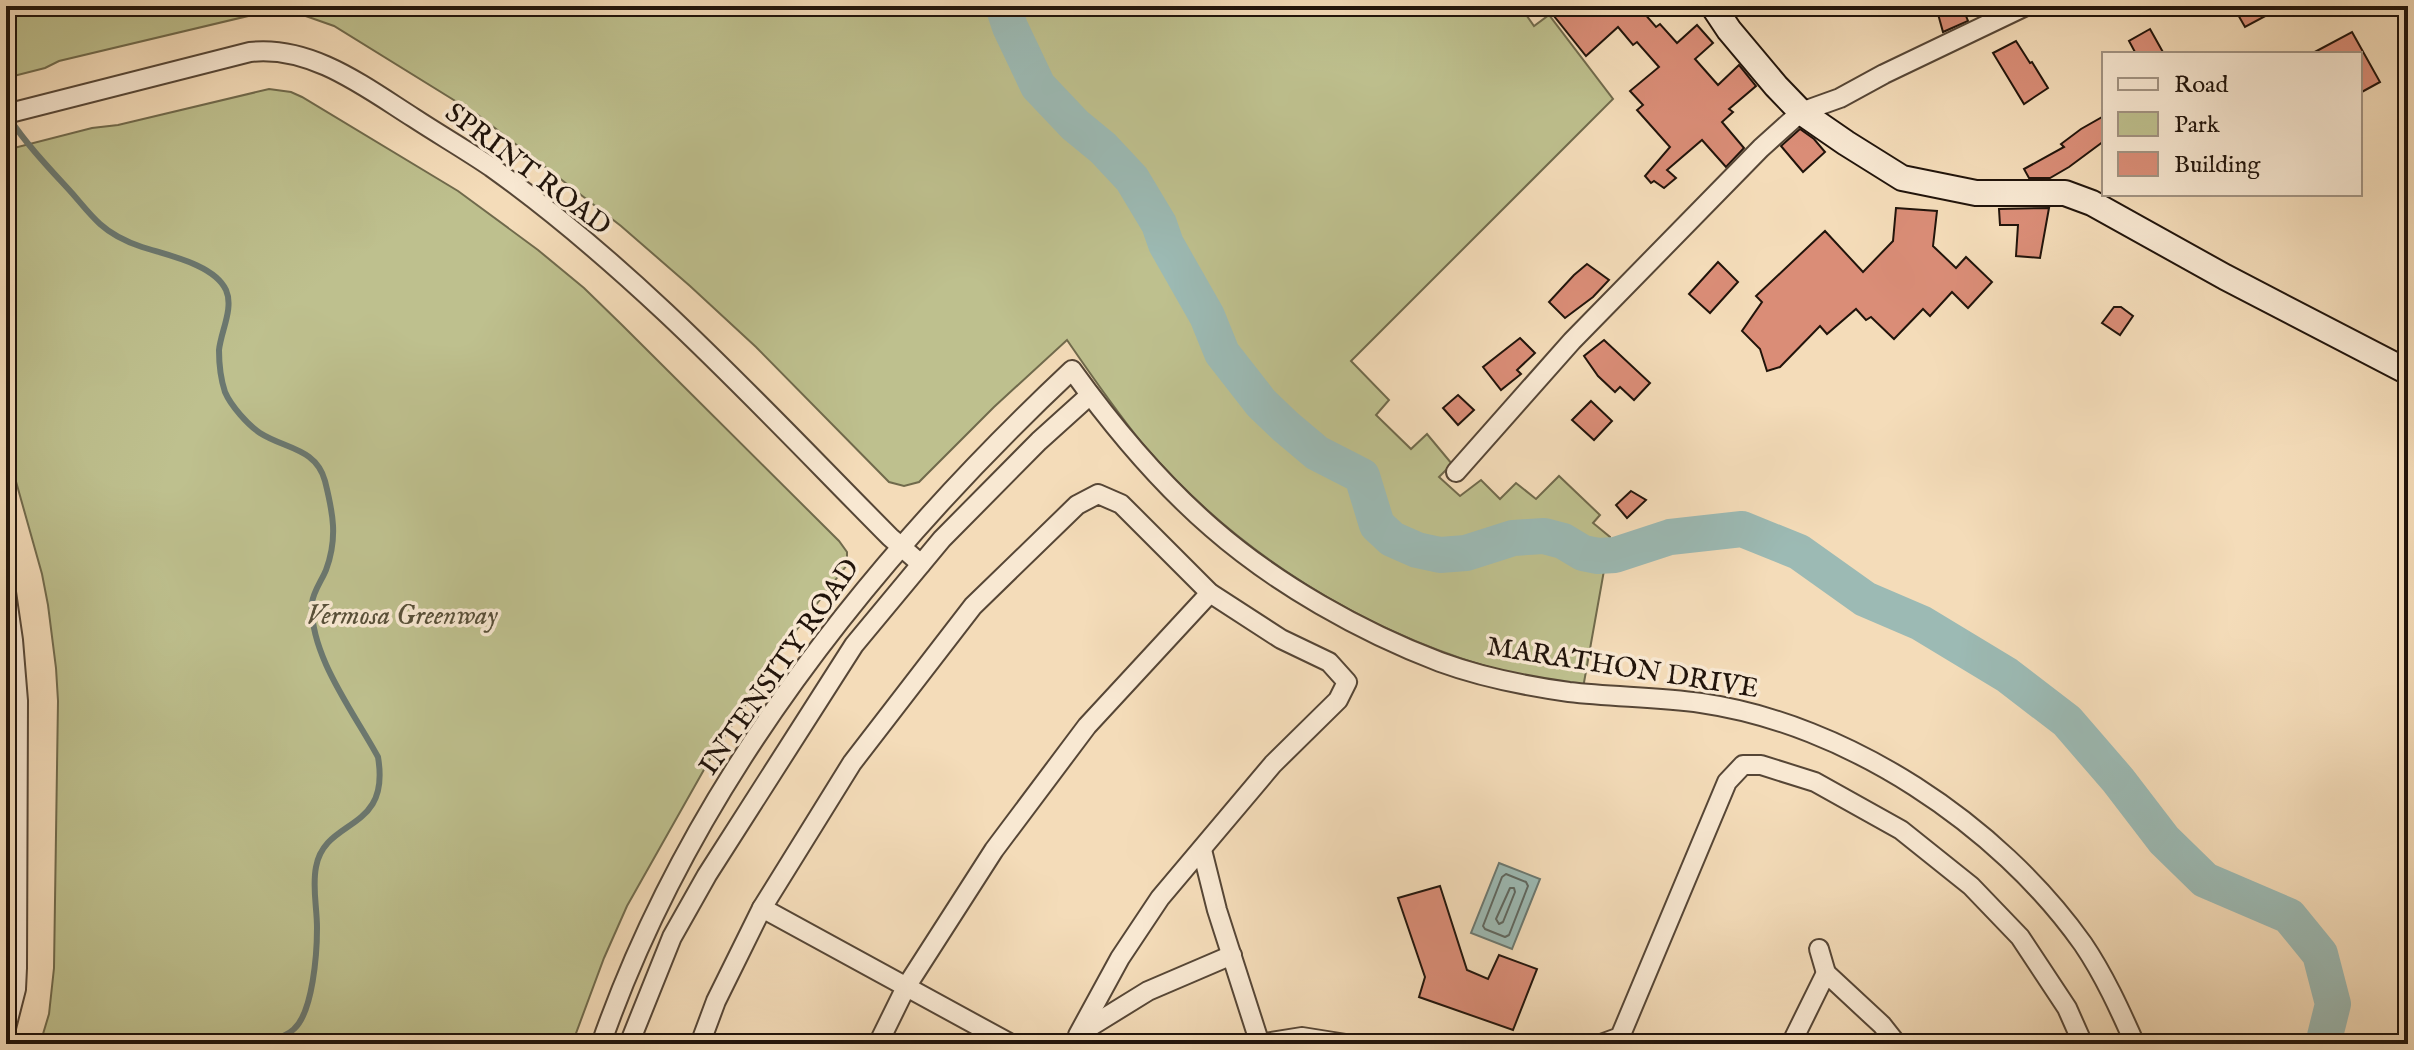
<svg xmlns="http://www.w3.org/2000/svg" width="2414" height="1050" font-family="'IM FELL English',serif">
	<style>
		.green { fill: #bec08e; stroke: #706a4c; stroke-width: 2 }
		.water { fill: #9cbab4; stroke: #6b7870; stroke-width: 2 }
		.lines { fill: none; stroke-linecap: round; stroke-linejoin: round }
		.shore { stroke: #5e6760; stroke-width: 2 }
		.stream { stroke: #6b7870; stroke-width: 6 }
		.river { stroke: #9cbab4; stroke-width: 36 }
		.building { fill: #da8d77; stroke: #21140b; stroke-width: 2 }
		.street-casing { stroke: #564636; stroke-width: 22 }
		.secondary-casing { stroke: #21140b; stroke-width: 28 }
		.street { stroke: #f8e8d2; stroke-width: 18 }
		.secondary { stroke: #f8e8d2; stroke-width: 24 }
		.labels { text-anchor: middle; stroke-width: 7; stroke-linejoin: round; paint-order: stroke }
		.street-label { font-size: 28px; fill: #21140b; stroke: #f8e8d2 }
		.park-label { font-size: 28px; font-style: italic; fill: #585039; stroke: #f8e8d2 }
	</style>
	<rect width="100%" height="100%" fill="#f4dcb9"/>
	<filter id="stains"><feTurbulence type="fractalNoise" baseFrequency=".0025" numOctaves="4"/><feColorMatrix values="0 0 0 0 .2 0 0 0 0 .09 0 0 0 0 .02 0 0 0 .5 -.17"/></filter>
	<radialGradient id="worn" r=".72"><stop offset=".6" stop-color="#630" stop-opacity="0"/><stop offset="1" stop-color="#630" stop-opacity=".3"/></radialGradient>
	<g class="green">
		<path d="M6 6H1520L1534 26 1549 15 1613 99 1351 361 1389 400 1376 415 1411 449 1427 434 1452 464 1439 477 1460 496 1481 480 1500 499 1516 483 1536 499 1559 476 1600 515 1593 523 1610 537 1583 688C1542 680 1500 672 1460 658 1338 616 1226 542 1142 443 1115 410 1091 375 1067 340L994 407 919 482 904 486 889 482 756 347 690 286 621 226 478 115 334 26 300 14 265 12 59 61 45 68 6 78Z"/>
		<polygon points="269,89 291,92 302,97 458,191 538,250 584,288 622,325 839,541 847,552 847,565 784,646 710,759 627,906 604,958 572,1044 40,1044 49,1014 54,968 58,701 56,668 48,605 42,574 6,446 6,150 92,128 118,125"/>
	</g>
	<polygon class="water" points="1499,863 1540,879 1512,949 1471,933"/>
	<g class="lines">
		<g class="shore">
			<polygon points="1506,874 1526,882 1528,886 1509,935 1505,937 1485,929 1483,926 1502,877"/>
			<polygon points="1510,888 1514,888 1515,892 1503,922 1499,924 1496,919"/>
		</g>
		<path class="stream" d="M9 118C27 145 49 168 71 192 80 202 89 214 100 224 111 234 127 242 142 247 166 255 214 264 226 290 234 308 221 331 219 350 219 362 221 380 225 392 231 406 248 425 260 433 285 449 316 448 325 481 333 513 338 538 326 570 322 580 313 592 312 603 309 655 355 714 378 757 391 833 325 817 316 867 312 887 317 907 317 928 317 953 313 1012 294 1029 286 1037 272 1040 261 1044"/>
		<polyline class="river" points="1003,6 1010,27 1038,86 1075,125 1103,148 1132,179 1159,224 1166,244 1207,316 1222,353 1261,403 1285,426 1317,453 1362,476 1377,525 1392,539 1417,550 1440,555 1466,553 1513,538 1544,536 1563,541 1583,553 1598,556 1615,555 1670,537 1742,529 1799,552 1865,599 1921,623 2007,675 2067,721 2118,780 2164,840 2205,880 2289,916 2320,954 2333,1004 2325,1036 2328,1044"/>
	</g>
	<g class="building">
		<polygon points="1546,6 1638,6 1656,27 1660,24 1677,43 1697,25 1713,43 1695,59 1718,85 1739,65 1756,86 1729,109 1733,112 1722,122 1744,148 1726,167 1702,140 1667,170 1676,178 1664,188 1654,181 1651,183 1645,176 1670,147 1637,110 1643,105 1630,91 1659,67 1637,42 1633,45 1618,27 1586,56"/>
		<polygon points="1962,6 1968,21 1943,32 1938,14"/>
		<polygon points="2233,6 2284,6 2245,27"/>
		<polygon points="2150,29 2164,54 2136,54 2129,41"/>
		<polygon points="2352,32 2380,82 2360,93 2360,54 2311,54"/>
		<polygon points="2016,41 2030,63 2032,62 2048,88 2024,104 1993,53"/>
		<polygon points="2104,116 2104,141 2069,167 2050,178 2029,178 2024,169 2064,147 2061,144 2081,129"/>
		<polygon points="1800,129 1814,139 1825,152 1803,172 1781,146"/>
		<polygon points="1896,208 1937,211 1933,246 1956,268 1966,257 1992,282 1968,308 1952,292 1930,316 1923,309 1894,339 1871,317 1866,320 1856,309 1827,334 1820,326 1780,367 1767,371 1760,349 1742,331 1762,302 1756,296 1825,231 1863,272 1893,241"/>
		<polygon points="2049,208 2040,258 2016,256 2018,225 2000,225 1999,209"/>
		<polygon points="1718,262 1738,282 1710,313 1689,294"/>
		<polygon points="1587,264 1609,280 1593,297 1565,318 1549,302 1574,275"/>
		<polygon points="2114,307 2121,307 2133,316 2120,335 2102,323"/>
		<polygon points="1520,338 1535,353 1517,370 1521,374 1501,390 1483,367"/>
		<polygon points="1604,340 1650,383 1634,400 1620,387 1615,392 1598,376 1584,356"/>
		<polygon points="1458,395 1474,410 1458,425 1443,408"/>
		<polygon points="1591,401 1612,421 1594,440 1572,420"/>
		<polygon points="1631,491 1646,500 1627,518 1616,505"/>
		<polygon points="1440,886 1467,970 1488,979 1499,955 1537,969 1513,1030 1419,997 1425,977 1398,898"/>
	</g>
	<g class="lines">
		<g class="street-casing">
			<g id="street">
				<path d="M6 114 250 52C311 45 365 87 414 118 440 135 466 150 491 167 639 273 763 409 890 537L921 564"/>
				<polyline points="1456,472 1572,341 1761,148 1801,112 1840,98 1884,74 2026,6"/>
				<polyline points="6,592 13,640 18,701 17,968 16,989 6,1028"/>
				<polyline points="1202,850 1217,910 1260,1044"/>
				<polyline points="762,908 1011,1044"/>
				<polyline points="1819,949 1826,973"/>
				<polyline points="1080,1033 1148,991 1232,955"/>
				<path d="M601 1044C692 783 873 557 1072 370 1113 427 1159 482 1212 528 1276 584 1361 632 1440 662 1481 677 1526 686 1569 692 1612 697 1657 697 1701 703 1847 724 1998 824 2083 944 2104 975 2120 1010 2135 1044"/>
				<polyline points="629,1044 672,937 707,875 854,645 942,539 1039,441 1090,395"/>
				<polyline points="700,1044 716,1001 762,908 852,763 973,606 1077,505 1098,494 1121,504 1210,593 1281,639 1329,662 1347,682 1338,700 1273,764 1160,898 1120,958 1078,1035"/>
				<polyline points="878,1044 906,987 994,850 1087,726 1210,593"/>
				<polyline points="1259,1044 1302,1037 1346,1044"/>
				<polyline points="1601,1044 1620,1037 1727,782 1743,765 1761,765 1815,782 1901,830 1971,886 2020,937 2067,1008 2083,1044"/>
				<polyline points="1791,1044 1826,973 1882,1025 1897,1044"/>
			</g>
		</g>
		<g class="secondary-casing">
			<polyline id="secondary" points="1713,6 1729,30 1776,86 1801,112 1846,143 1902,178 1976,193 2065,193 2092,203 2225,277 2408,372"/>
		</g>
		<use href="#street" class="street"/>
		<use href="#secondary" class="secondary"/>
	</g>
	<g class="labels">
		<g class="street-label">
			<text transform="translate(529 168) rotate(37)" y="10">SPRINT ROAD</text>
			<text transform="translate(778 666) rotate(-55)" y="10">INTENSITY ROAD</text>
			<text transform="translate(1623 666) rotate(9)" y="10">MARATHON DRIVE</text>
		</g>
		<g class="park-label">
			<text x="402" y="624">Vermosa Greenway</text>
		</g>
	</g>
	<rect width="2414" height="1050" fill="none" stroke="#f4dcb9" stroke-width="32"/>
	<rect x="8" y="8" width="2398" height="1034" fill="none" stroke="#21140b" stroke-width="4"/>
	<rect x="16" y="16" width="2382" height="1018" fill="none" stroke="#21140b" stroke-width="2"/>
	<rect x="2102" y="52" width="260" height="144" fill="#f8e8d2" stroke="#a29382" stroke-width="2"/>
	<rect x="2118" y="78" width="40" height="12" fill="#f8e8d2" stroke="#a29382" stroke-width="2"/>
	<text x="2174" y="92" font-size="24" fill="#21140b">Road</text>
	<rect x="2118" y="112" width="40" height="24" fill="#bec08e" stroke="#a29382" stroke-width="2"/>
	<text x="2174" y="132" font-size="24" fill="#21140b">Park</text>
	<rect x="2118" y="152" width="40" height="24" fill="#da8d77" stroke="#a29382" stroke-width="2"/>
	<text x="2174" y="172" font-size="24" fill="#21140b">Building</text>
	<rect width="100%" height="100%" filter="url(#stains)"/>
	<rect width="100%" height="100%" fill="url(#worn)"/>
</svg>
